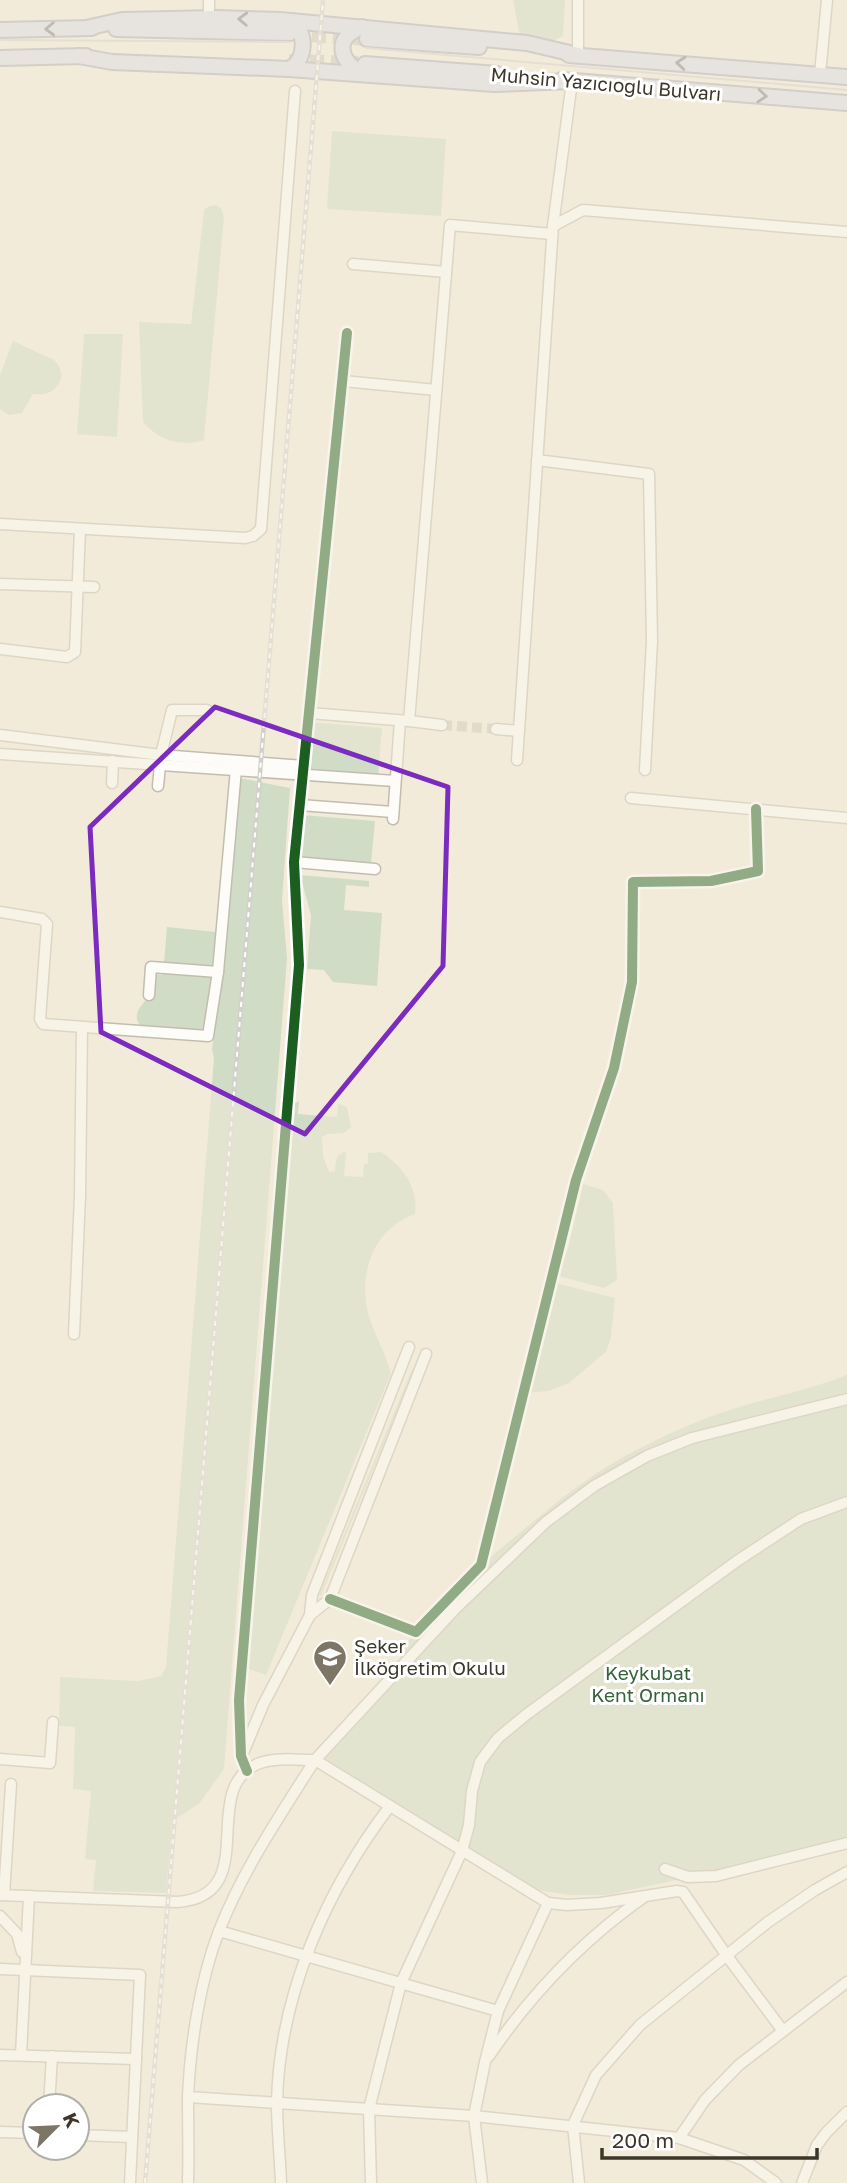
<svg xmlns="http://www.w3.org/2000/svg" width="847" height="2183" font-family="'Golos Text',sans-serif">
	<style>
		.green { fill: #d0dcc5 }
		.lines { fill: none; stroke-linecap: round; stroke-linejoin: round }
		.minor-tunnel { stroke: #cfc7b6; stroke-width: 10; stroke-dasharray: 10 5; stroke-linecap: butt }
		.highway-tunnel { stroke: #cfc7b6; stroke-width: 14; stroke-dasharray: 14 7; stroke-linecap: butt }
		.minor-casing { stroke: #c3bdaf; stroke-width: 13 }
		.highway-casing { stroke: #adacb2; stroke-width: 18 }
		.minor { stroke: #fdfcf9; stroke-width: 10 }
		.highway { stroke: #d9dbe7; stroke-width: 14 }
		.tram { stroke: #d2d0cb; stroke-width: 2 }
		.rail-casing { stroke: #d2d0cb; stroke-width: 4.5 }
		.rail { stroke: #fff; stroke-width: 2; stroke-dasharray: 5; stroke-linecap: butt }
		.cycleway-casing { stroke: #fff; stroke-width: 15 }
		.cycleway { stroke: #1b5e20; stroke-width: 10 }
		.oneway { stroke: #83817f }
		.marked { fill: none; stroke: #7b2cbf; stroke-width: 5; stroke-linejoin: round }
		.labels { text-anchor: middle; stroke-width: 6; stroke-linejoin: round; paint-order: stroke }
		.street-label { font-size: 19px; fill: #3d372a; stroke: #fff }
		.poi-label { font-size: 19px; fill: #3d372a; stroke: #fff; text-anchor: start }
		.park-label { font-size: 19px; fill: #346338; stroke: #fff }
	</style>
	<rect width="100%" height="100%" fill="#f3ebd9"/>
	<g class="green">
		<polygon points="513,0 565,0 563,36 554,41 520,37"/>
		<polygon points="332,131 446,139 441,216 327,209"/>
		<path d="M216 205 221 208 224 217 204 440C181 447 159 441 143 422L139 322 191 324 204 210 209 206Z"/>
		<polygon points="84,334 123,334 117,437 77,434"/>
		<path d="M13 341 54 360 59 366 62 376C58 391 47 396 33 394L22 413 9 415 0 409V375Z"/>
		<polygon points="310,722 382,728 378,777 306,772"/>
		<polygon points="239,778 290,788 282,901 287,958 224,1769 199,1804 172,1821 166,1893 93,1891 96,1860 85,1859 91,1791 73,1789 75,1727 59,1726 60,1677 138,1681 161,1676 166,1667 214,1058 212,1050"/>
		<polygon points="302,815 375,821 371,863 299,857"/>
		<polygon points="300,875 369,881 369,887 346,885 344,910 382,913 377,986 333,982 324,970 307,969 311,915"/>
		<path d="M167 927 216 932 206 1036 147 1031C124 1015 146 1004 151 992 153 987 152 979 152 974L163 975Z"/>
		<path d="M299 1101 298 1114 337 1117 338 1104 347 1107 351 1127 344 1133 328 1134 322 1137 323 1156 329 1172 335 1171C336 1161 335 1155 346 1151L344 1176 363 1177 364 1164H368V1153L381 1152C402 1165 419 1188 415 1214 373 1228 357 1276 369 1317 375 1336 386 1354 391 1373L266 1675 246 1668 290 1106Z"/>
		<polygon points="583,1184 603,1190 613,1203 617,1280 604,1288 558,1276 569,1245"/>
		<polygon points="555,1283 615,1298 611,1337 606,1352 569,1383 548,1391 528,1393"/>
		<polygon points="412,1369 414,1370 321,1596 319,1595"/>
		<path d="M847 1375V1837L695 1876 607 1895H569L537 1890 325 1759 319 1748 400 1658 419 1621 476 1564 489 1558C520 1533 549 1507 581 1484 617 1458 658 1438 699 1421 747 1401 799 1394 847 1375Z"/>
	</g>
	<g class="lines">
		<polyline class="minor-tunnel" points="442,725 496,729"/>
		<g class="highway-tunnel">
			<polyline points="291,34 367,39"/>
			<polyline points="289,61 358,63"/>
		</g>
		<g class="minor-casing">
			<g id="minor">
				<polyline points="209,0 209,18"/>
				<polyline points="578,55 578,0"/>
				<polyline points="820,74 827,0"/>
				<polyline points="553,226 583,210 847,232"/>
				<polyline points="353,264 446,272"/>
				<polyline points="343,381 436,390"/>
				<polyline points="537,460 649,474 652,641 645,770"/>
				<polyline points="0,524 245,538 253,536 261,529 295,91"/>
				<polyline points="0,584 94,587"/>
				<polyline points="0,649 67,657 75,652 80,529"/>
				<polyline points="309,710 309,713 409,721 450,225 552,234"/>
				<polyline points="409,721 442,725"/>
				<polyline points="496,729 519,731"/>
				<polyline points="0,735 161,755 304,766"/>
				<polyline points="0,754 395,781"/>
				<polyline points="517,760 553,226 572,81"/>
				<polyline points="112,783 113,761"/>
				<polyline points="158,786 161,755 172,710 207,710"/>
				<polyline points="631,798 847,818"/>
				<polyline points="300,805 393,812"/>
				<polyline points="393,819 400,721"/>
				<polyline points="294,862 375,869"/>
				<polyline points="0,912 42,919 47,924 40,1019 43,1024 208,1036 218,972 236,769"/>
				<polyline points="149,995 151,967 218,972"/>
				<polyline points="74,1334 80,1196 82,1027"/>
				<polyline points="330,1599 416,1632 481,1565 576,1180 614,1068 632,982 633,882 711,881 758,871 756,809"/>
				<polyline points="310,1615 312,1595 409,1347"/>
				<polyline points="243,1753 263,1705 310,1615 330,1599 426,1354"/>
				<polyline points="0,1759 50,1763 53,1722"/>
				<polyline points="247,1771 241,1756 239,1700 299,965 294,862 347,333"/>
				<polyline points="665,1869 688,1877 716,1876 847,1843"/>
				<path d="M0 1895 177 1902C265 1896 195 1787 260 1763 277 1757 297 1760 315 1760L454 1610 546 1522 594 1486 647 1456 692 1438 847 1399"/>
				<polyline points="4,1895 11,1784"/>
				<polyline points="0,1916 17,1934 22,1952"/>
				<polyline points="219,1931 498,2011"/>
				<polyline points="0,1969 140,1975 130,2183"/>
				<polyline points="0,2055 136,2059"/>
				<polyline points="21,2055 29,1896"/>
				<path d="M489 2056C531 1994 583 1940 644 1897"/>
				<polyline points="188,2097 474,2116 679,2138 744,2160 776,2183"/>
				<polyline points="49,2106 52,2056"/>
				<polyline points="0,2132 35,2133"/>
				<polyline points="77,2135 132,2137"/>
				<polyline points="679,2138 705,2100 739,2065 847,1982"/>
				<path d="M188 2183C189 2155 188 2126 188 2098 190 2046 200 1980 219 1931 242 1871 281 1814 315 1760L548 1903 567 1905 601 1903 677 1891 683 1892 727 1956 783 2031"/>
				<path d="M281 2183C280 2156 277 2129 277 2103 279 1996 326 1890 390 1806"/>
				<polyline points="371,2183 369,2109 401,1983 462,1851 469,1825 472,1791 480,1762 498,1738 527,1714 737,1561 801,1519 847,1502"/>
				<polyline points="482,2183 474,2116 485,2062 498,2011 548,1903"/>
				<polyline points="579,2183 573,2125 596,2075 640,2025 768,1922 815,1890 847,1872"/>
				<polyline points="802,2183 817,2145 826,2133 847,2112"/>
			</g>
		</g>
		<g class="highway-casing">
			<g id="highway">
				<path d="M362 27C333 38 339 60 362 74"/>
				<polyline points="86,28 122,20 216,18 280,20 527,43 578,55"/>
				<polyline points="116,29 290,33"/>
				<polyline points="0,30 92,28"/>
				<polyline points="367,39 479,47"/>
				<polyline points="569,55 847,77"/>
				<polyline points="79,56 112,62 289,69 494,84 572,81"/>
				<polyline points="0,58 86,56"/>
				<polyline points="365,64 497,74"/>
				<path d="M289 69C307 60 307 31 291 21"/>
				<polyline points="562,80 847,103"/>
			</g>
		</g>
		<use href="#minor" class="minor"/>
		<use href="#highway" class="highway"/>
		<g class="tram">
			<polyline points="0,40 290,42"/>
			<polyline points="366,48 847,90"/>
		</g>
		<g class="rail-casing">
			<polyline id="rail" points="145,2183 323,0"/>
		</g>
		<use href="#rail" class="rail"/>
		<g class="cycleway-casing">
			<g id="cycleway">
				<polyline points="330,1599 416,1632 481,1565 576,1180 614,1068 632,982 633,882 711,881 758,871 756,809"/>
				<polyline points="247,1771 241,1756 239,1700 299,965 294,862 347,333"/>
			</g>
		</g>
		<use href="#cycleway" class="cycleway"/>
	</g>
	<defs><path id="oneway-chevron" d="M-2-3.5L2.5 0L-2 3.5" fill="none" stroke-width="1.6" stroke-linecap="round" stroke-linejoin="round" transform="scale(1.75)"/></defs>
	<g class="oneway">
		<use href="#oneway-chevron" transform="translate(243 19) rotate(-178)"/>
		<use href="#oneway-chevron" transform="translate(50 29) rotate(178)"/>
		<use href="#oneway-chevron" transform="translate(681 63) rotate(-175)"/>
		<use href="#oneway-chevron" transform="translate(762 96) rotate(5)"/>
	</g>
	<path d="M0 0H847V2183H0ZM215 707 448 787 443 966 305 1134 101 1032 90 827Z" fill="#f3ebd9" fill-opacity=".55" fill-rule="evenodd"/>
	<path class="marked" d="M215 707 448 787 443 966 305 1134 101 1032 90 827Z"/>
	<defs>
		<g id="school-pin" transform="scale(1.75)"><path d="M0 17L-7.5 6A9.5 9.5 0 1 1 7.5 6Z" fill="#7d7667" stroke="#fff"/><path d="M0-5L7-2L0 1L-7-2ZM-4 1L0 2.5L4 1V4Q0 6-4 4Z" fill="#fff"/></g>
	</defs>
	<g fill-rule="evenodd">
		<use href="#school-pin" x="330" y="1657"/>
	</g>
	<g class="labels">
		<g class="street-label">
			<text transform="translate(606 84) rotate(5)" y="7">Muhsin Yazıcıoğlu Bulvarı</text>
		</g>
		<g class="poi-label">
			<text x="354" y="1653">Şeker<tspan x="354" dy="22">İlköğretim Okulu</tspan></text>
		</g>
		<g class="park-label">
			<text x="648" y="1680">Keykubat<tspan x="648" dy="22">Kent Ormanı</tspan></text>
		</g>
	</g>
	<g transform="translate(56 2127) rotate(66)"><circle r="33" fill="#ffffff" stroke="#b1afaa" stroke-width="2"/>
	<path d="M0-5L12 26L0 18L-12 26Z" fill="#7d7667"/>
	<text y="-10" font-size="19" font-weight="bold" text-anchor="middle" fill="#3d372a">K</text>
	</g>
	<path d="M602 2148v10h215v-10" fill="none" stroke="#3d372a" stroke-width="3.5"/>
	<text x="612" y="2148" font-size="21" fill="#3d372a" stroke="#ffffff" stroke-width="5" paint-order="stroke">200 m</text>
</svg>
